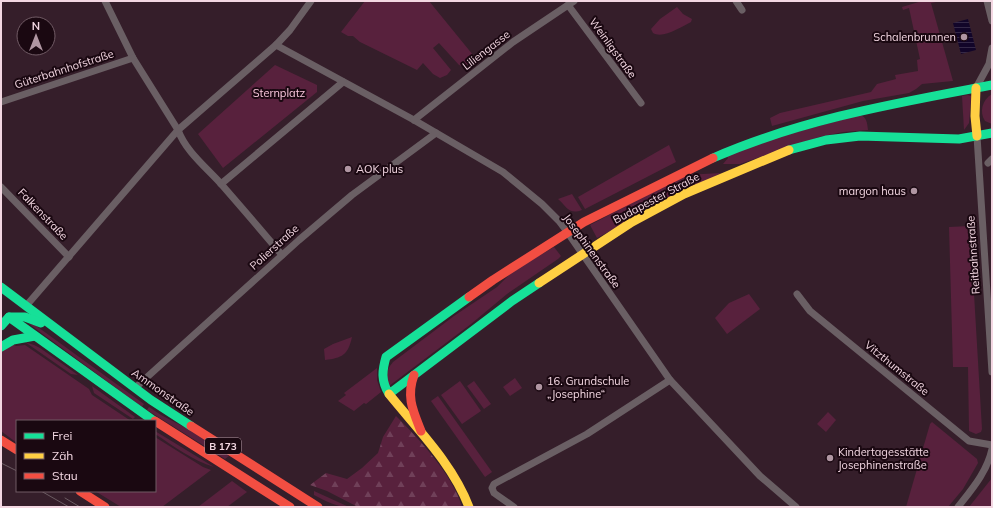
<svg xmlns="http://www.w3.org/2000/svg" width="993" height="508" font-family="Mulish,sans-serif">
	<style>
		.green { fill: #58213d }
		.forest { fill: url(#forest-firs) }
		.water { fill: url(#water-rules) }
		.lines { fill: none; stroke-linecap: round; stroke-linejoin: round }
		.street { stroke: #6a5f64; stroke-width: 7 }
		.fast { stroke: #16e098; stroke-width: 9 }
		.slow { stroke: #ffcf43; stroke-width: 9 }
		.jam { stroke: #f24e42; stroke-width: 9 }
		.tram { stroke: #6b5b62; stroke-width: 1 }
		.poi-dot { fill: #b096a2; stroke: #1a0811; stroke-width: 1.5 }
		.labels { text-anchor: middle; stroke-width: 4; stroke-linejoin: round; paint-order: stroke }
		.shield { fill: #1a0811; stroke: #b299a3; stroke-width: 1 }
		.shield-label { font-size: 10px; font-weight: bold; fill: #f3d7e2 }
		.poi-label { font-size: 11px; fill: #f3d7e2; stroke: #1a0811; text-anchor: start }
		.street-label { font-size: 11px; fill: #f3d7e2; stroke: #1a0811 }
		.park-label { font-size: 11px; fill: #fac7dd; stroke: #1a0811 }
	</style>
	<defs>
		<pattern id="forest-firs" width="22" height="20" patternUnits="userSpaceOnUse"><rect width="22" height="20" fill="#58213d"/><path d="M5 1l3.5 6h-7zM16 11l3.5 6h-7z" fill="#704059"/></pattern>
		<pattern id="water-rules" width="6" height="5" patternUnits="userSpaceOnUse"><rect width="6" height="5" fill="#120529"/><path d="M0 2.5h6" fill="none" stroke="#352948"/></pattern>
	</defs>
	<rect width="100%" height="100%" fill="#351e2a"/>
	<g class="green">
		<polygon points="365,1 429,1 473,55 471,61 465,67 459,65 439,43 433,48 451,70 447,75 440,78 433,74 423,63 417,70 360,42 353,36 348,36 341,32"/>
		<polygon points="922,1 941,1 931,3 953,81 922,84 916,89 909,93 863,101 772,126 770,118 780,113 871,92 877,84 896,79 895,75 918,71 917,60 920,59 909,8 903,10 902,7"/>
		<path d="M677 7 683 14 692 19 691 22C681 27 663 39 653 33L651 29 660 19Z"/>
		<polygon points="275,65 317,85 317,92 223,168 198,134"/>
		<path d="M992 94V124L985 121C979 112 982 100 992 94Z"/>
		<polygon points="968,95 971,96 971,98 969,123 964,130 962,96"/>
		<path d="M860 115C867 117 867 123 868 130L843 132 819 137 740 164H723L728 158 727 156 767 140Z"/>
		<polygon points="669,145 676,162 585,209 578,197"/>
		<polygon points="721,173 597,238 590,225 685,175"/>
		<path d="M572 194 582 210C569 215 567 207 558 199Z"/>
		<polygon points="970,226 982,429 981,432 976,434 969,431 968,367 953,367 949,227"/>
		<path d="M554 247 561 256 558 259 507 294 471 324 389 386C386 376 386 370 393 362L454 316 497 287 513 271Z"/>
		<polygon points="749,294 760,309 727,334 715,318 729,303"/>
		<polygon points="29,324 35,325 144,404 142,407"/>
		<path d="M352 337C348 355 342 358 325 360L324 349 333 344Z"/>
		<polygon points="25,342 34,345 40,348 78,375 71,374"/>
		<polygon points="12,344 16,346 25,345 89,389 92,395 131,421 17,421 17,443 1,431 1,351"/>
		<polygon points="377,368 377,380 381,392 366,404 364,403 354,411 338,401 346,395 344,393"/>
		<polygon points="515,378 522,388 510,396 503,387"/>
		<polygon points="460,381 481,411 462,424 441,395"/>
		<polygon points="474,381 491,404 484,409 467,386"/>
		<polygon points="92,386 135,417 133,419 94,393"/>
		<polygon points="438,396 492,472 485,477 431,401"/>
		<polygon points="149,407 161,415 188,429 229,456 225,459 147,410"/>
		<polygon points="828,412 836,420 826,432 817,424"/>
		<polygon points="932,422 977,459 978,463 963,489 948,507 906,507 930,424"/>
		<path d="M155 431 214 467C193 461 174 446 155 434Z"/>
		<polygon points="155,437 203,467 211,470 162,507 121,507 95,491 155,491"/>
		<polygon points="992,478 992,507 969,507"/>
		<polygon points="232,481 247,492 227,507 198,507"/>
		<path d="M314 491 349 507C336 507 326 501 314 495Z"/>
	</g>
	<path class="forest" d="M396 416C419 439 453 475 462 507H358L327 491 310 485 326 473 347 479 362 468 378 453 383 437Z"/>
	<polygon class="water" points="968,19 976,50 961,54 953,23"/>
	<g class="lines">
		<g class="street">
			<path d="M105 1 133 58 178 130C186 152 207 168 222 185 242 208 262 231 282 255"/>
			<polyline points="736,1 742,10"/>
			<polyline points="987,1 992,21"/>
			<polyline points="568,5 641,103"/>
			<polyline points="276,45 414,120 503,172 542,204 559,221 568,233 670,380 760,476 796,507"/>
			<polyline points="976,88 989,64 992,48"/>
			<polyline points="1,102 133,58"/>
			<polyline points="414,120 513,42 574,1"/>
			<polyline points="977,136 992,372"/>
			<polyline points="988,163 992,159"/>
			<polyline points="221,184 343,82"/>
			<polyline points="1,187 69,257"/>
			<polyline points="797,294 810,311 969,441 992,445"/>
			<polyline points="26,306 178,130 276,45 290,30 311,1"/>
			<polyline points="135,388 299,240 352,195 436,133"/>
			<polyline points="514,507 494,493 492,488 494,484 587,434 670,380"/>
			<path d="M958 507C972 489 987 472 992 449"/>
		</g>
		<g class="fast">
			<polyline points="789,150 826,140 860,136 959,139 992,133"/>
			<path d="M713 158C802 119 897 103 992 85"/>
			<polyline points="1,287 151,400 191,426"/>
			<path d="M469 297 386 357C382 371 381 381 389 394L512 301 539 283"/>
			<polyline points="9,317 154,421"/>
			<polyline points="1,326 9,317 25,317 41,323"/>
			<polyline points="1,347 13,340 35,336"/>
		</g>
		<g class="slow">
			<polyline points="976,88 975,116 977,136"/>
			<polyline points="539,283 632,222 684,194 789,150"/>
			<path d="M389 394C418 430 452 463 469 507"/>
		</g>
		<g class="jam">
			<polyline points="469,297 493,280 584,222 713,158"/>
			<path d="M414 375C406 397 413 411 421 431"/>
			<polyline points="155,421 290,507"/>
			<polyline points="191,426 318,507"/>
			<polyline points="1,440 17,450"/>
			<polyline points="80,491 105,507"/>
		</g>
		<g class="tram">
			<polyline points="1,463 17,471"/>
			<polyline points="41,491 69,507"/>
			<polyline points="65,498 80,507"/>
		</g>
	</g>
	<g class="poi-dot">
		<circle cx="964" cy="37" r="4"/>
		<circle cx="348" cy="169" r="4"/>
		<circle cx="914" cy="191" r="4"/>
		<circle cx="539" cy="387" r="4"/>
		<circle cx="830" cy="458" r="4"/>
	</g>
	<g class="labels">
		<rect class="shield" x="205" y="438" width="36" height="16" rx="3"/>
		<g class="shield-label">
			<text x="223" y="450">B 173</text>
		</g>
		<g class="poi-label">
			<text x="956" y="41" text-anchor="end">Schalenbrunnen</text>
			<text x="356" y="173">AOK plus</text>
			<text x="906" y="195" text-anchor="end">margon haus</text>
			<text x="547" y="385">16. Grundschule<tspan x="547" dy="13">„Josephine“</tspan></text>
			<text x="838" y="456">Kindertagesstätte<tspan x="838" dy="13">Josephinenstraße</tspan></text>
		</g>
		<g class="street-label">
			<text transform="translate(613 48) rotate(54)" y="4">Weinligstraße</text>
			<text transform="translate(486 50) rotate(-38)" y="4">Liliengasse</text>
			<text transform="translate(64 69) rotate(-18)" y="4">Güterbahnhofstraße</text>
			<text transform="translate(656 198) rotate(-28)" y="4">Budapester Straße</text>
			<text transform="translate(43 214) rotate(46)" y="4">Falkenstraße</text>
			<text transform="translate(274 247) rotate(-42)" y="4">Polierstraße</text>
			<text transform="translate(592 251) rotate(54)" y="4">Josephinenstraße</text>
			<text transform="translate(973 255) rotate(-94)" y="4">Reitbahnstraße</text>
			<text transform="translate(897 368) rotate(39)" y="4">Vitzthumstraße</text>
			<text transform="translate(163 392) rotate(35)" y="4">Ammonstraße</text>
		</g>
		<g class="park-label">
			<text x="279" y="97">Sternplatz</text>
		</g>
	</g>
	<rect width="993" height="508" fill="none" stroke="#f3d7e2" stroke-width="4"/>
	<rect x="16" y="420" width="140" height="72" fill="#1a0811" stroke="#715b65"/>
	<rect x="24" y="433" width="20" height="6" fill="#16e098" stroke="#715b65"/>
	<text x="52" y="440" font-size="12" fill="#f3d7e2">Frei</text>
	<rect x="24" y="453" width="20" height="6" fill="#ffcf43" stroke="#715b65"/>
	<text x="52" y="460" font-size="12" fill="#f3d7e2">Zäh</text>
	<rect x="24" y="473" width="20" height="6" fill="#f24e42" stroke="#715b65"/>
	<text x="52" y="480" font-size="12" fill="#f3d7e2">Stau</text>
	<g transform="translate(36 36)"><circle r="19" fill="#1a0811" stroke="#715b65"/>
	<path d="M0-3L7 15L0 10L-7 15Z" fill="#b096a2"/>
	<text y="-6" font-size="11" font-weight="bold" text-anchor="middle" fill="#f3d7e2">N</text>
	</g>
</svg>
